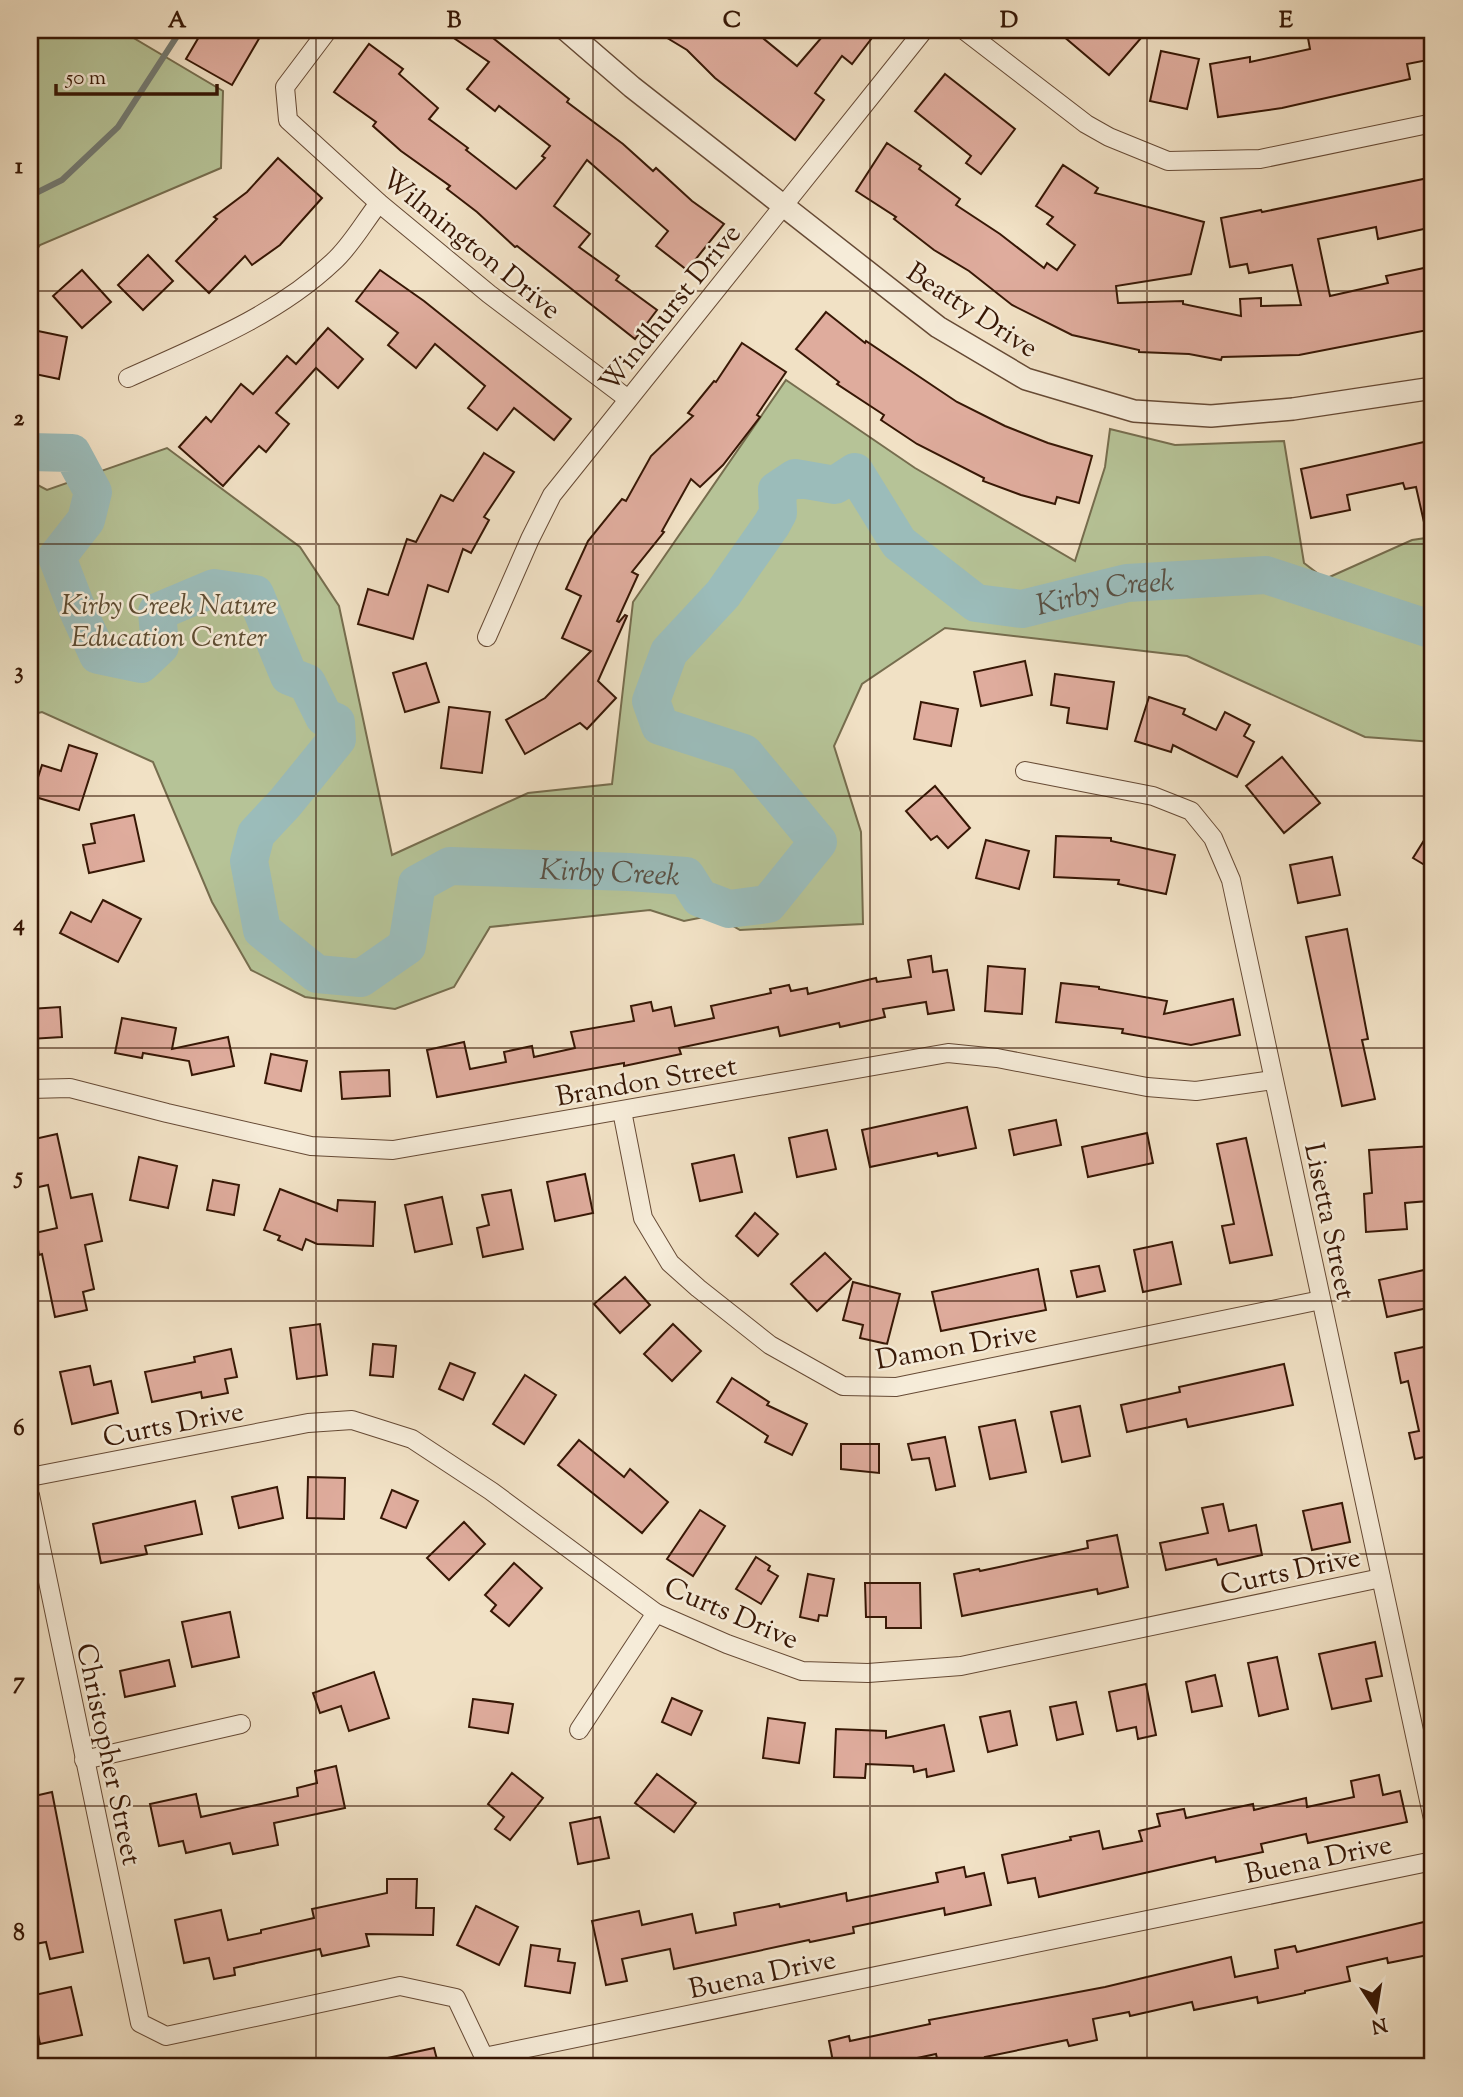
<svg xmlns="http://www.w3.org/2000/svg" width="1463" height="2097" font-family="'Sorts Mill Goudy',serif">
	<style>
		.green { fill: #b6c397; stroke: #766d4e; stroke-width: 2 }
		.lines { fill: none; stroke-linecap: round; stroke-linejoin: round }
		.stream { stroke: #737a72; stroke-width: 6 }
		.river { stroke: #9bbcba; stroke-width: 38 }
		.building { fill: #dfac9d; stroke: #371705; stroke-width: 2 }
		.minor-casing { stroke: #664a35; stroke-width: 20 }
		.tertiary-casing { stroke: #664a35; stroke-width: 24 }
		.minor { stroke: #f6ecd9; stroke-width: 18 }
		.tertiary { stroke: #f6ecd9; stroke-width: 21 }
		.grid { fill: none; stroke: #371705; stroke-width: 2; stroke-opacity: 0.55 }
		.labels { text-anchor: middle; stroke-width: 5; stroke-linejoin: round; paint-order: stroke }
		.street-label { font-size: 28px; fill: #371705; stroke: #f6ecd9 }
		.park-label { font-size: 28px; font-style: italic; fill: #5d4b31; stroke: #f6ecd9 }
		.water-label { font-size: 30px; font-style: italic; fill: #5a5144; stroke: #f6ecd9 }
		.neatline { fill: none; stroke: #371705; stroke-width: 2.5 }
		.grid-label { font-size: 23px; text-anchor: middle; font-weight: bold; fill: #371705 }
	</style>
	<rect width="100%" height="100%" fill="#f1e1c5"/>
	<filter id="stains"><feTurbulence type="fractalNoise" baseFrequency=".00286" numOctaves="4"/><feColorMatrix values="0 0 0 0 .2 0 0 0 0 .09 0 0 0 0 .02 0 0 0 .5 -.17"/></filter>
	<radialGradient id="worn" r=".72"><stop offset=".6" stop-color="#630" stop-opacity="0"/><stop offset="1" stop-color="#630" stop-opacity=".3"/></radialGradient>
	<g class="green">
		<polygon points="30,30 120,30 223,91 221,168 40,245 30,259"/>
		<polygon points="786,380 915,468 1075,561 1105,467 1110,429 1175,445 1284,441 1304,563 1325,579 1412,540 1433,537 1433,742 1365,737 1187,656 945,628 862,684 834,746 861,832 863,924 740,930 714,915 684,921 650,910 490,927 454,987 395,1009 305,997 251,970 212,902 153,762 42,712 30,715 30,481 47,490 167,448 300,547 339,606 392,855 528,793 612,784 633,602"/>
	</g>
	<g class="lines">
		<polyline class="stream" points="30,196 62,180 118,127 181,30"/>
		<path class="river" id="s1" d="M30 452 72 453 93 492 86 520 57 557 75 604 98 655 141 664 160 646 157 612 214 588 255 594 289 676 307 683 324 717 336 722 337 739 285 803 256 834 249 861 262 930 317 974 361 978 407 946 417 884 450 866 629 872 686 876 700 898 729 909 768 904 818 842 744 753 660 726 651 701 669 652 723 594 772 524 778 513 777 490 795 478 835 485 855 472 899 543 976 603 1022 609 1127 583 1266 575 1433 630"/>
	</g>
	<g class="building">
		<polygon points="203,30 264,30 232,85 186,59"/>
		<polygon points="442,30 498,30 493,38 569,99 567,102 623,144 653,171 656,168 692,201 724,224 687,270 656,246 668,231 587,160 554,206 590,234 579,247 619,276 616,280 657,310 635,339 517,246 515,247 477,212 447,189 450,186 401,151 373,126 376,122 334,92 369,44 403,69 399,74 438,108 429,119 468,148 466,150 516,189 545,158 542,156 550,146 499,106 495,111 467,89 489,62"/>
		<polygon points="654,30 753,30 797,66 828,30 878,30 852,64 842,56 815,93 824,100 795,140 715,78 687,50"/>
		<polygon points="1056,30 1148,30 1109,75"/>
		<polygon points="1348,30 1433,30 1433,59 1407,64 1410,79 1282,108 1218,117 1210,64 1250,57 1250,62 1310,49 1308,38"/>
		<polygon points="1161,51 1199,59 1187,109 1150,101"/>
		<polygon points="945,74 1015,129 981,174 966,163 971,156 915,111"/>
		<polygon points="887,143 921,166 919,169 960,199 956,205 1000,234 1044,268 1047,263 1057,270 1075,245 1047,224 1053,217 1036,206 1063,165 1098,188 1095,193 1204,222 1191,274 1116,286 1118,303 1183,301 1183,304 1241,316 1240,299 1261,298 1261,306 1301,305 1292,265 1249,273 1247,264 1230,267 1221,218 1261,210 1262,212 1433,177 1433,227 1378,239 1376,227 1318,239 1330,296 1388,283 1386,276 1424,268 1433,309 1433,329 1299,355 1222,357 1221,360 1189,354 1139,352 1139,350 1072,335 1012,305 969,271 934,250 894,219 896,217 856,191"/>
		<polygon points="278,158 322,198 280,245 252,265 245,256 209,293 176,261 217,219 214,217 247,192"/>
		<polygon points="148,255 173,281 143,310 118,285"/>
		<polygon points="82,270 111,302 82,328 53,296"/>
		<polygon points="380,270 424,301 571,419 554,440 514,408 497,430 468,408 485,386 435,344 416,368 388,345 398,333 356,301"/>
		<polygon points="826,312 865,343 866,341 957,402 1005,426 1048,443 1092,456 1079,503 1057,497 1055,504 1021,495 983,481 984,478 917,444 881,420 884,415 837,384 839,382 796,349"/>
		<polygon points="328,328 363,359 338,388 316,368 276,413 289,424 266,452 259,446 223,486 179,447 206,417 211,422 241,384 253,394 287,356 296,364"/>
		<polygon points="38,331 67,337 59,379 30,373"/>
		<polygon points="742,343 786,372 757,415 760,417 723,465 700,487 691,479 662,531 664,532 632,572 638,575 617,621 619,622 625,615 627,616 598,681 616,698 587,729 580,723 525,754 506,720 545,698 591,651 562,638 581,596 566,589 588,541 622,499 626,501 651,456 693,416 688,413 714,381 716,382"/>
		<polygon points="1433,440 1433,531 1426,531 1416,487 1405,489 1403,483 1347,495 1350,510 1311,518 1301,469"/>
		<polygon points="484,453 514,472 484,517 489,520 471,553 463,549 448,592 428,585 413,639 358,624 368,589 388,595 407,539 416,542 441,495 453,501"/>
		<polygon points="1025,661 1032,695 981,706 974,672"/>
		<polygon points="426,663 439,702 405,712 393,673"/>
		<polygon points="1055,674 1114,682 1107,729 1067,723 1069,708 1051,705"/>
		<polygon points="1149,697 1185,709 1183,714 1216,730 1225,712 1250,725 1244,736 1254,742 1237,777 1173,745 1171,752 1135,741"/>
		<polygon points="921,702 958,709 951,746 914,739"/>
		<polygon points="449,707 490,712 482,773 441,768"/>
		<polygon points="69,745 97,754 79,810 32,796 42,765 61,771"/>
		<polygon points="1282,757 1320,803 1284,833 1246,786"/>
		<polygon points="935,786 970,828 948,848 937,836 931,840 906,811"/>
		<polygon points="134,815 144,861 89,873 83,845 95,843 91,824"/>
		<polygon points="1433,826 1433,870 1413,858"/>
		<polygon points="1056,836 1111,838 1111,841 1175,855 1166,894 1118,884 1119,880 1054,877"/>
		<polygon points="986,840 1029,851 1019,889 976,878"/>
		<polygon points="1332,857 1340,895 1298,903 1290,865"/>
		<polygon points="103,900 141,919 118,962 60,933 71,912 91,922"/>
		<polygon points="1347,929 1368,1039 1362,1040 1375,1099 1342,1106 1306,937"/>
		<polygon points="931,956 933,972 947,970 954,1010 928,1014 926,1002 883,1009 885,1017 840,1027 839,1023 780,1036 778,1027 679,1048 681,1054 624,1066 624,1063 437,1097 427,1050 464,1042 470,1069 506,1062 504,1052 532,1046 534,1057 575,1048 571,1032 634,1021 631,1006 651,1002 653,1011 671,1007 675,1026 714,1018 711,1006 771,993 770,989 789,985 791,991 807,988 808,994 876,978 877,982 911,977 908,960"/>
		<polygon points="988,966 1025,969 1022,1014 985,1011"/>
		<polygon points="1061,983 1099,987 1099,989 1167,1001 1164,1014 1233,999 1240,1035 1191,1045 1122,1033 1123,1029 1056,1022"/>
		<polygon points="60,1007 62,1037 30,1039 30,1009"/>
		<polygon points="122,1018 176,1028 172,1049 228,1037 234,1066 192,1075 189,1061 143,1053 142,1058 115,1053"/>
		<polygon points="271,1054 307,1061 301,1091 265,1083"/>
		<polygon points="389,1070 390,1096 342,1099 340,1072"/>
		<polygon points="967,1107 976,1148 938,1156 937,1153 870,1167 862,1130"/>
		<polygon points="1056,1120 1061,1145 1014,1155 1009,1130"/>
		<polygon points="827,1130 836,1169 797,1177 789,1138"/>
		<polygon points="1147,1133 1153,1163 1088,1177 1082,1147"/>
		<polygon points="57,1134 71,1198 92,1194 102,1241 85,1245 94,1289 83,1292 87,1310 55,1317 42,1254 39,1255 35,1233 57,1228 48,1185 30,1189 30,1140"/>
		<polygon points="1246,1138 1272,1255 1230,1263 1222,1226 1234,1224 1217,1144"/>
		<polygon points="1433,1146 1433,1177 1427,1177 1428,1201 1405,1203 1407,1229 1366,1232 1364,1194 1372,1193 1369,1150"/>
		<polygon points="734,1155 742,1192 700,1201 692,1164"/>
		<polygon points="139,1157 177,1166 168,1208 130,1200"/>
		<polygon points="585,1174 593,1213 555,1221 547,1182"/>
		<polygon points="213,1180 239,1185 234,1215 207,1210"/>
		<polygon points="280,1189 337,1211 338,1200 375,1202 373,1246 317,1244 306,1239 302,1250 278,1240 280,1236 264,1230"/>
		<polygon points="511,1190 523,1249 483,1257 477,1228 489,1225 482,1195"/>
		<polygon points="442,1197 452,1244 415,1252 405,1205"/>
		<polygon points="755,1213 778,1234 758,1256 736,1236"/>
		<polygon points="1172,1242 1181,1284 1143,1292 1134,1250"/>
		<polygon points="825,1253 851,1279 817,1311 791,1284"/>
		<polygon points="1099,1266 1105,1291 1077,1297 1071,1271"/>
		<polygon points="1038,1269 1046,1310 941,1331 932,1292"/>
		<polygon points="1424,1270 1432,1307 1387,1317 1379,1280"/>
		<polygon points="625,1277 650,1305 620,1333 594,1304"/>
		<polygon points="853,1282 900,1294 887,1344 860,1338 863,1325 843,1320"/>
		<polygon points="320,1324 327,1375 297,1379 290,1328"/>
		<polygon points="673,1324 701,1351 672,1381 644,1354"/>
		<polygon points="373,1344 396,1346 393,1377 370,1375"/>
		<polygon points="1433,1345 1433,1461 1426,1462 1424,1457 1415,1459 1409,1433 1419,1431 1408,1381 1401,1383 1395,1353"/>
		<polygon points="231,1349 237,1377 225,1379 228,1393 202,1398 201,1392 152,1402 145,1372 195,1362 194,1357"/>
		<polygon points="450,1363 475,1373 463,1400 439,1389"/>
		<polygon points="1284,1364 1293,1405 1188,1427 1186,1419 1127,1432 1121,1405 1180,1392 1179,1387"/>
		<polygon points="90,1366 94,1385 111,1381 118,1413 72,1424 60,1372"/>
		<polygon points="525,1375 556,1395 524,1444 493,1424"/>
		<polygon points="732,1378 769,1402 767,1405 807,1424 792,1455 765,1442 768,1436 717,1402"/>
		<polygon points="1080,1406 1090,1456 1062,1462 1051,1412"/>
		<polygon points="1015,1420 1026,1472 990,1479 979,1427"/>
		<polygon points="945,1437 955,1486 936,1490 929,1458 912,1460 908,1444"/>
		<polygon points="579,1440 624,1477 630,1469 668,1502 642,1533 558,1465"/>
		<polygon points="841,1444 879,1444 879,1473 841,1469"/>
		<polygon points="308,1477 345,1478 344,1519 307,1518"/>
		<polygon points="277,1487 283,1518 239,1528 232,1497"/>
		<polygon points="392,1490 418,1501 406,1528 381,1518"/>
		<polygon points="195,1501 202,1534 145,1546 147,1554 101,1563 93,1524"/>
		<polygon points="1342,1503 1350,1542 1312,1550 1303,1511"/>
		<polygon points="1223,1504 1229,1531 1256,1525 1262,1555 1218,1565 1216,1559 1166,1570 1160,1543 1208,1533 1202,1508"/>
		<polygon points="700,1510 725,1526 693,1576 667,1559"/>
		<polygon points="464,1522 485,1544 449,1580 427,1558"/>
		<polygon points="1117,1535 1128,1587 1098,1594 1097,1589 962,1616 954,1574 979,1569 980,1571 1088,1548 1087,1541"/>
		<polygon points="756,1557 770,1566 768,1570 778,1576 761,1604 736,1589"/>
		<polygon points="514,1563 542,1588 509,1626 491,1611 496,1605 485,1595"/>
		<polygon points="808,1574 834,1579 827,1616 819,1615 818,1621 800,1617"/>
		<polygon points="865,1583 920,1583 921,1628 886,1628 886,1617 866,1617"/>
		<polygon points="230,1612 239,1657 192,1667 182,1622"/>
		<polygon points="1375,1642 1382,1676 1366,1679 1371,1701 1332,1709 1319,1654"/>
		<polygon points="1277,1657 1288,1709 1259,1716 1248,1663"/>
		<polygon points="169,1660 175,1686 125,1697 120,1671"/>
		<polygon points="374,1672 389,1718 349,1731 341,1706 320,1713 313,1693"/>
		<polygon points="1215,1675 1222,1706 1192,1712 1186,1682"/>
		<polygon points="1146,1684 1156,1735 1138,1739 1136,1727 1117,1731 1109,1692"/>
		<polygon points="672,1698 702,1711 691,1735 662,1722"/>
		<polygon points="473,1699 513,1704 508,1733 469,1727"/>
		<polygon points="1076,1702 1083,1734 1057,1740 1050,1707"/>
		<polygon points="1010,1711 1017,1745 988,1752 980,1717"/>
		<polygon points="768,1718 805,1723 799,1763 763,1758"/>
		<polygon points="944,1725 954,1771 927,1777 926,1769 914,1772 913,1766 866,1764 865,1778 834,1777 836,1729 886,1731 886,1738"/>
		<polygon points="336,1766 345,1808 274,1823 278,1845 233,1854 230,1843 186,1853 183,1841 159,1846 150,1804 196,1794 201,1817 298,1796 297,1788 317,1783 315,1771"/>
		<polygon points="512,1773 543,1798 510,1840 495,1829 504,1817 488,1804"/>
		<polygon points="657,1774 696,1803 674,1832 635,1803"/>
		<polygon points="1379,1775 1383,1795 1400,1791 1407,1822 1308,1843 1306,1834 1261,1844 1263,1852 1216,1862 1215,1857 1039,1897 1035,1878 1008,1883 1002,1855 1071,1840 1070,1837 1099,1831 1103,1849 1142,1841 1139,1831 1160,1826 1157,1814 1184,1809 1186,1818 1253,1804 1254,1810 1306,1798 1307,1807 1354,1797 1351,1781"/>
		<polygon points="52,1792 83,1952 50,1959 46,1942 30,1945 30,1797"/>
		<polygon points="600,1817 609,1858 578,1864 570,1823"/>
		<polygon points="964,1867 966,1877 984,1873 991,1905 945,1915 944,1908 853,1927 854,1933 810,1942 809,1940 674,1969 670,1949 622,1959 627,1981 606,1985 592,1921 639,1911 642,1925 692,1914 696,1933 736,1925 734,1913 779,1904 780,1907 846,1893 847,1901 938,1882 936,1873"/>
		<polygon points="387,1879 417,1879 416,1908 434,1908 433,1935 366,1934 369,1946 322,1956 320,1949 234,1968 235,1975 214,1979 209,1958 184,1963 175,1920 221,1910 228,1940 261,1933 261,1930 314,1918 312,1909 387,1893"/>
		<polygon points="476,1906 518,1927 499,1965 457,1945"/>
		<polygon points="1428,1921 1433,1954 1388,1963 1387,1958 1347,1967 1350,1981 1305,1991 1305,1993 1258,2003 1257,1997 1194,2010 1192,2002 1130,2016 1129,2012 1093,2019 1097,2040 1069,2046 1067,2040 985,2057 987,2063 964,2067 939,2067 936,2054 875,2067 834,2067 829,2041 849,2036 850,2041 930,2024 929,2020 1105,1987 1231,1957 1235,1977 1278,1968 1275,1950 1295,1946 1297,1952"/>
		<polygon points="531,1945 560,1949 558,1961 575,1963 570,1993 525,1986"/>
		<polygon points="71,1987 82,2035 40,2044 30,1996"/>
		<polygon points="434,2048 439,2067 379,2067 378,2060"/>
	</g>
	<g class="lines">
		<g class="minor-casing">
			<g id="minor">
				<polyline points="328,30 285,87 288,120 379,203 489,294 628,399"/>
				<polyline points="964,30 1086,124 1109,137 1168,161 1260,159 1433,123"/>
				<path d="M128 378C199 346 276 316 333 262 351 246 364 222 379 203"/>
				<polyline points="487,637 530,539 552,495 924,30"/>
				<polyline points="1025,771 1153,796 1191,811 1213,838 1231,880 1433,1819"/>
				<polyline points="30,1089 70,1088 167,1113 311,1146 393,1150 948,1053 997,1058 1147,1087 1196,1091 1273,1080"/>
				<polyline points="622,1111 643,1218 670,1263 698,1288 770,1345 843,1386 896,1387 1321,1300"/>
				<polyline points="30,1477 308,1423 352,1420 412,1439 491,1491 656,1613 727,1644 802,1671 868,1673 961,1666 1381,1578"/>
				<polyline points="30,1495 140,2023 166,2036 400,1986 456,1998 484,2057 487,2067"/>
				<polyline points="579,1730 656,1613"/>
				<polyline points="84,1760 241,1724"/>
				<polyline points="484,2057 1433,1861"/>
			</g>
		</g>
		<g class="tertiary-casing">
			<polyline id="tertiary" points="566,30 632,87 938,327 1026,379 1134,411 1211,416 1293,409 1433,388"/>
		</g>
		<use href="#minor" class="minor"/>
		<use href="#tertiary" class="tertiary"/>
	</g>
	<path class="grid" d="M316 30V2067M593 30V2067M870 30V2067M1147 30V2067M30 291H1433M30 544H1433M30 796H1433M30 1048H1433M30 1301H1433M30 1554H1433M30 1806H1433"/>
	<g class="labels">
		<g class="street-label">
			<text transform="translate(472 243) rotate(39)" y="10">Wilmington Drive</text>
			<text transform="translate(669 307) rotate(-51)" y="10">Windhurst Drive</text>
			<text transform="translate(973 309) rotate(33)" y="10">Beatty Drive</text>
			<text transform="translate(646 1080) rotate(-10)" y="10">Brandon Street</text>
			<text transform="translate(1331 1221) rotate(78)" y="10">Lisetta Street</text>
			<text transform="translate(956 1345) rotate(-10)" y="10">Damon Drive</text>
			<text transform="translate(173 1423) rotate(-11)" y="10">Curts Drive</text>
			<text transform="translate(1290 1570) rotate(-12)" y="10">Curts Drive</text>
			<text transform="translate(732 1612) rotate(23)" y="10">Curts Drive</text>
			<text transform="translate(110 1754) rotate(78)" y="10">Christopher Street</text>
			<text transform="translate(1318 1858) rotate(-12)" y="10">Buena Drive</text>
			<text transform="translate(762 1973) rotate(-12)" y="10">Buena Drive</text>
		</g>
		<g class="park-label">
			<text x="169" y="614">Kirby Creek Nature<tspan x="169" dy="32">Education Center</tspan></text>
		</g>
		<g class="water-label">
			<text dy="10" stroke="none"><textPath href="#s1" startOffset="2440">Kirby Creek</textPath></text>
			<text dy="10" stroke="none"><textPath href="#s1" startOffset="1306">Kirby Creek</textPath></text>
		</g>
	</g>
	<rect width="1463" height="2097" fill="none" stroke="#f1e1c5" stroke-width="77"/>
	<g transform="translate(1376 2010) rotate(168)" stroke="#f6ecd9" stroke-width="5" paint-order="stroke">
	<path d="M0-5L12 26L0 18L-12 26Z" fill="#371705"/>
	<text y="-10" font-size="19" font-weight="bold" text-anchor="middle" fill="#371705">N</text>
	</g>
	<path d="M56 84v10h161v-10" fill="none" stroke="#371705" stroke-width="3.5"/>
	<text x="66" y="84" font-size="21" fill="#371705" stroke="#f6ecd9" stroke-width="5" paint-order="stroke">50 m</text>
	<rect x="38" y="38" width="1386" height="2020" class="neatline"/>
	<g class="grid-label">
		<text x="177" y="27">A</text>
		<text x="454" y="27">B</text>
		<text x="732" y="27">C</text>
		<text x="1009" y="27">D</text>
		<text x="1286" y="27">E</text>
		<text x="19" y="173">1</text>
		<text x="19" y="425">2</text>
		<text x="19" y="678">3</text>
		<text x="19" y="930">4</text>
		<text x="19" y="1183">5</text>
		<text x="19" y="1435">6</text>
		<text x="19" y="1688">7</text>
		<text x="19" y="1940">8</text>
	</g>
	<rect width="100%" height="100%" filter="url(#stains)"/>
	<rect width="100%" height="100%" fill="url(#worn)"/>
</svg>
